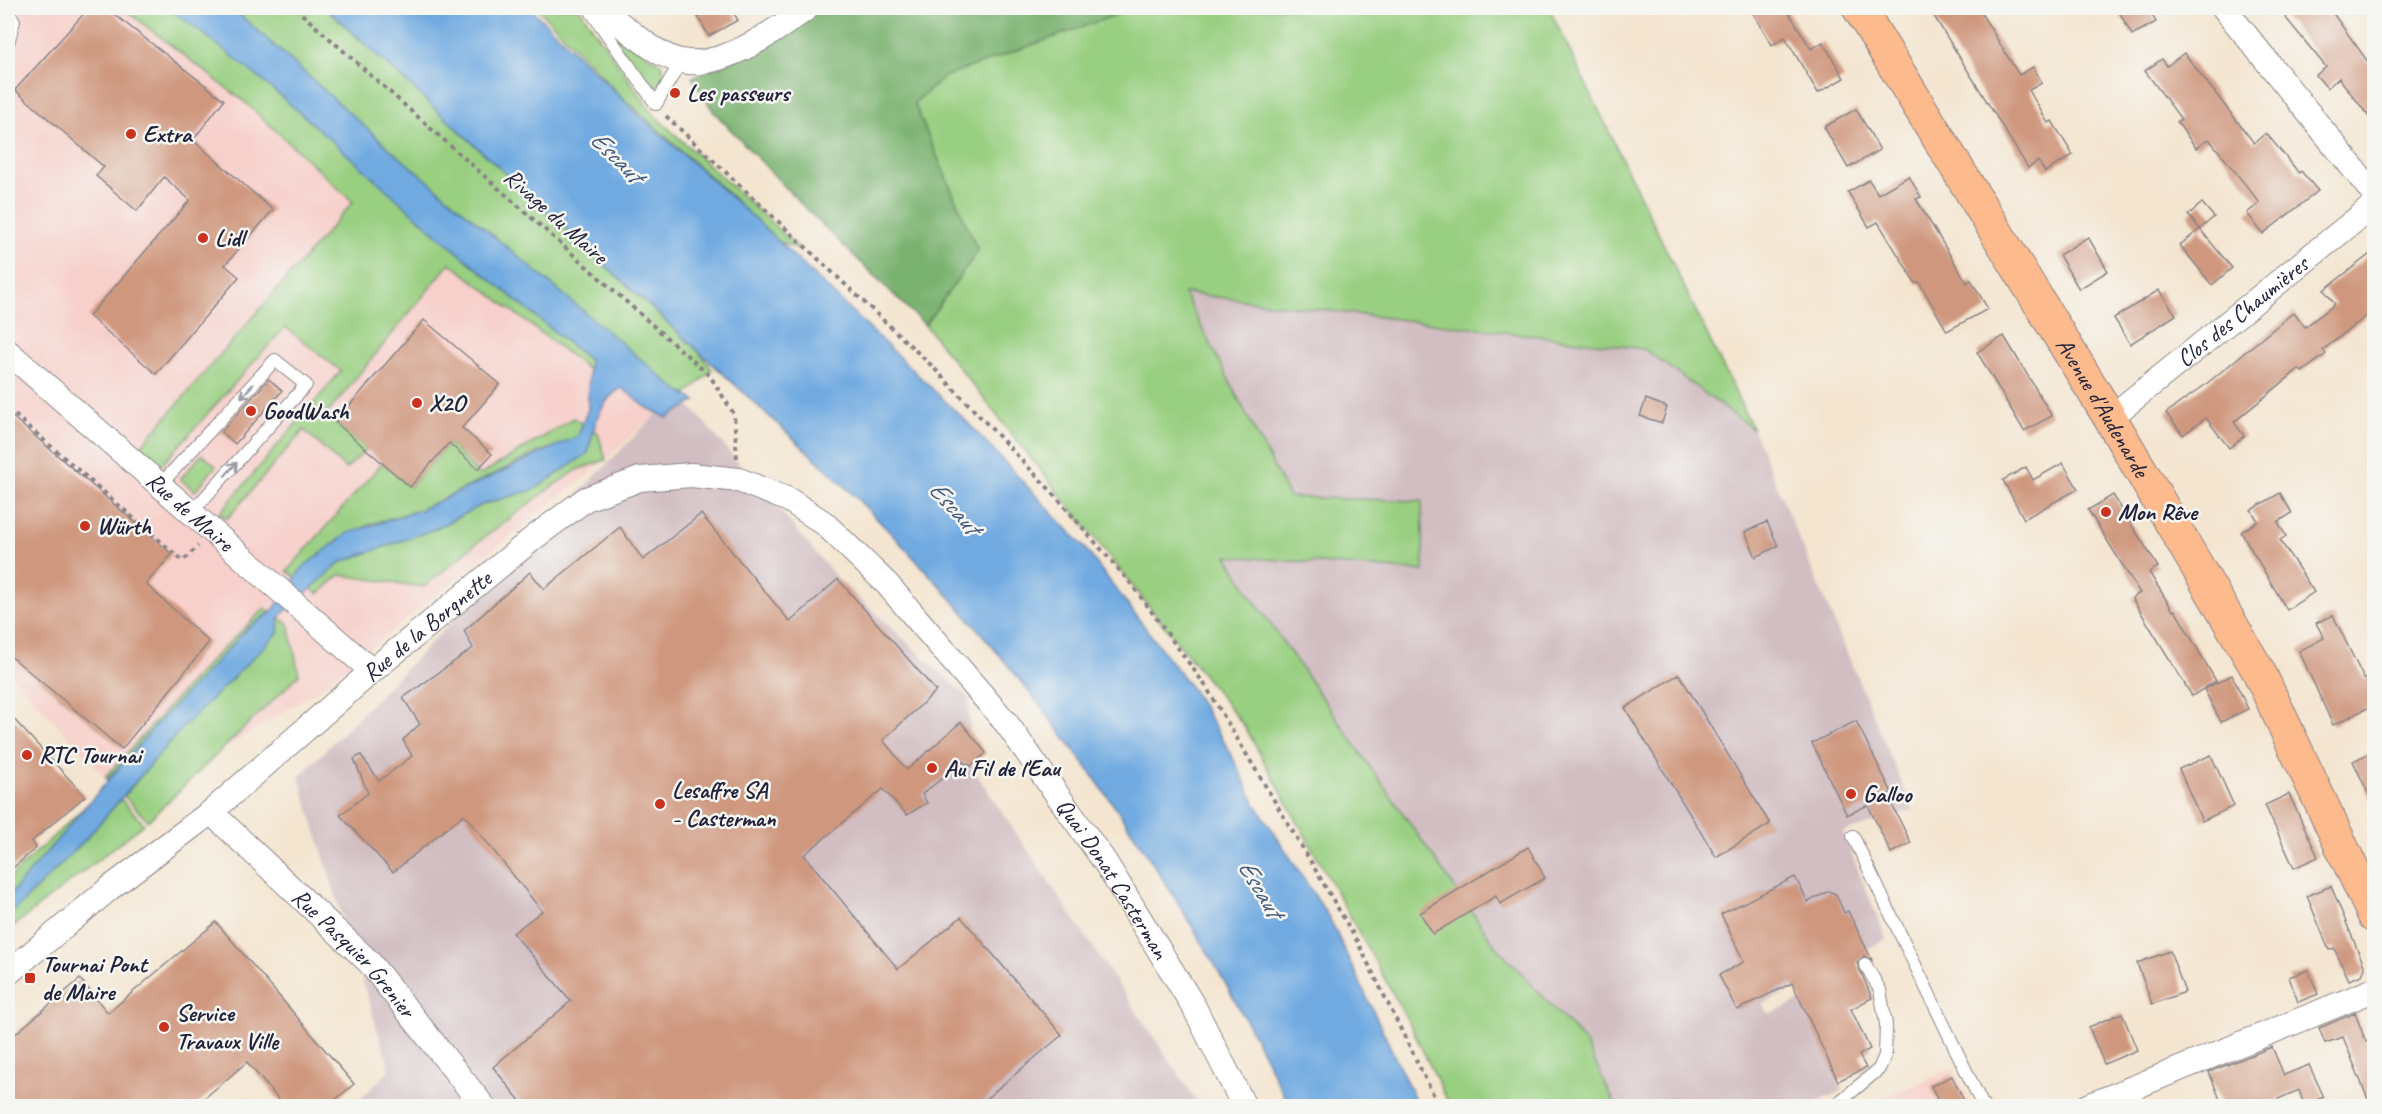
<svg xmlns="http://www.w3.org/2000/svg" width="2382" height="1114" font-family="Caveat,sans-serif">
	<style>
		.built { fill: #f7d0cb }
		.industrial { fill: #d2bec2 }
		.green { fill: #99cf81; stroke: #5e785e; stroke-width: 1.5 }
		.forest { fill: #7ab26f; stroke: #4e6a55; stroke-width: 1.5 }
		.water { fill: #71aae1; stroke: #4a668e; stroke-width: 1.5 }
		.building { fill: #cf977e }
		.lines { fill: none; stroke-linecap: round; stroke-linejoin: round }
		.lane-casing { stroke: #8b8486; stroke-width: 14 }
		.street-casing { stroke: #8b8486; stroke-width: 26 }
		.primary-casing { stroke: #8b8486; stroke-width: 35 }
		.path { stroke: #8b8486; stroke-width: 4; stroke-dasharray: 4.5 4.5; stroke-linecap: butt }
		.lane { stroke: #fff; stroke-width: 12 }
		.street { stroke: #fff; stroke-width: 24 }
		.primary { stroke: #fcba8d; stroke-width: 33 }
		.oneway { stroke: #9c9ca7 }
		.poi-dot { fill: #c8321e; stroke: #f6f6f2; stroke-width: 2 }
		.labels { text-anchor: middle; stroke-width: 5; stroke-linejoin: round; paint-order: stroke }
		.poi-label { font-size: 24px; font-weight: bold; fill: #22223b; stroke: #f6f6f2; text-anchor: start }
		.street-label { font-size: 24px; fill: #22223b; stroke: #f6f6f2 }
		.water-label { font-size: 26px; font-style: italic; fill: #42587d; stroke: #f6f6f2 }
	</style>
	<rect width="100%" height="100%" fill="#f6f6f2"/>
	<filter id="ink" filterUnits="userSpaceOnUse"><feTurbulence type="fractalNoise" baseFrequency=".0167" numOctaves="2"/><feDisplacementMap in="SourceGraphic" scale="12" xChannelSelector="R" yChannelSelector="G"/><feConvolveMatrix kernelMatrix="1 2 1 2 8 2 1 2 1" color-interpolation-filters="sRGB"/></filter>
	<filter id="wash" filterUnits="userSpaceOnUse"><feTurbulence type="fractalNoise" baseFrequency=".008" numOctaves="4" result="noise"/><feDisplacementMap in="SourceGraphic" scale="24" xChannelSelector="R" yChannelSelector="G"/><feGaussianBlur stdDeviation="1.35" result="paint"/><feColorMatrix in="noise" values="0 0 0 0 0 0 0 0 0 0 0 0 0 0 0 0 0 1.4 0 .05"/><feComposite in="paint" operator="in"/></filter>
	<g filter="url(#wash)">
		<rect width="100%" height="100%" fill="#f4e5d0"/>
		<g class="built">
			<polygon points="8,8 188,8 663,407 606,460 318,690 132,806 8,671"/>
			<polygon points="1952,1068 1970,1106 1861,1106 1930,1079"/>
		</g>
		<g class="industrial">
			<polygon points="1183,292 1645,349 1753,429 1913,810 1843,832 1886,939 1763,1004 1769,1014 1800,1001 1804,1008 1864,978 1874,998 1852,1009 1872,1049 1860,1055 1865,1067 1838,1080 1843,1090 1808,1106 1616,1106 1585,1042 1495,945 1253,599 1227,555 1424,571 1422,501 1289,497"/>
			<polygon points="678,392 838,579 969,699 971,766 1200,1106 354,1106 390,1070 299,777"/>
		</g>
		<g class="green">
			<polygon points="123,8 168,8 217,42 340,146 433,231 590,361 589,370 450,263 326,415 367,449 346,469 304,430 227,519 219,514 341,371 285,327 162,465 141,446 353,202 247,104"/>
			<polygon points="232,8 326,8 699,352 712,370 686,395 676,389 390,149"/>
			<polygon points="537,8 579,8 653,114 801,250 777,241 728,193 619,94"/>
			<polygon points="1131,8 1549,8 1753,429 1644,349 1184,293 1289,497 1422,501 1424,571 1227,556 1253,599 1495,945 1585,1042 1616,1106 1450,1106 1409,1023 1245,727 925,325 977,251 914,103 953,69"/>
			<polygon points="608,27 663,66 664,76 657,88 653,88 638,73"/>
			<polygon points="574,418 583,424 578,436 572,441 537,453 420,510 370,524 303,567 296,577 287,571 382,463 410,487 449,443 480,475"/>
			<polygon points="593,430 598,433 606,460 579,469 557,483 473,546 424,587 340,575 318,594 311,589 341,562 432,530 484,504 535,489 588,453"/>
			<polygon points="202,454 216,466 195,491 180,479"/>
			<polygon points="265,608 271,612 249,627 107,779 105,777 211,660"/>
			<polygon points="279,618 289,624 299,675 148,821 124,796 183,727 278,633"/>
			<polygon points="121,799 144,824 10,929 8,917 85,840"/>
			<polygon points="92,800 8,897 8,879"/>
		</g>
		<polygon class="forest" points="818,8 1135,8 946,76 914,103 978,251 925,325 803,206 713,111 692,77 741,57"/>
		<g class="water">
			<path d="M168 8H232L390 149 676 389 696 401 667 418 646 407 622 388C599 399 593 430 588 453L535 489 484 504 432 530 341 562 279 617 278 633 183 727 85 840 8 917V897L154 727 249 627 272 612 303 567 348 533 420 510 578 436 588 409 589 360C537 317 483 275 432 230 345 154 262 74 168 8Z"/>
			<path d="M326 8H530L636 112 753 217 968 423 1084 547 1194 692 1229 750 1256 805 1330 919 1418 1106H1289C1177 871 1020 657 834 476Z"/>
		</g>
		<g id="blocks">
			<g class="building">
				<polygon points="89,8 106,8 224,100 193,140 273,210 225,265 239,277 156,374 89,316 190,200 164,177 137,211 96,176 104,167 15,90"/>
				<polygon points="693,8 730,8 738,20 709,36"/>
				<polygon points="1750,8 1786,8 1811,49 1823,42 1844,78 1818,93 1785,37 1772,45"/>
				<polygon points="1929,8 1978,8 2019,75 2033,67 2042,83 2029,90 2048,123 2052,121 2073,155 2045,172 2038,161 2028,168"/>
				<polygon points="2117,8 2148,8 2156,22 2132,35"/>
				<polygon points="2297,8 2329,8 2374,70 2374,123 2339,78 2327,88 2316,75 2326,67 2285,17"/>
				<polygon points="2184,53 2254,143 2266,133 2299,173 2301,171 2318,191 2263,234 2247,213 2260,203 2209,139 2196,148 2177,122 2181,119 2145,71 2162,59 2167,66"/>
				<polygon points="1856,109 1880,150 1848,168 1824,127"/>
				<polygon points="1909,176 1921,197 1916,199 1967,283 1971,280 1988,309 1947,331 1919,282 1916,284 1878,222 1869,227 1848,192 1869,180 1878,194"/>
				<polygon points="2202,203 2214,217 2200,229 2188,215"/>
				<polygon points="2200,229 2232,268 2212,285 2180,245"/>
				<polygon points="2088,237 2108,271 2079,289 2059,255"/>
				<polygon points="2374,251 2374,310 2323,350 2326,354 2302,372 2299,369 2234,422 2244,436 2229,448 2206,418 2183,435 2166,413 2205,385 2294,312 2305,327 2335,304 2324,290"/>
				<polygon points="2159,290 2176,315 2130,344 2114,318"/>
				<polygon points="424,320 500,384 462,428 492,454 478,469 449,443 410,487 335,422"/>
				<polygon points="2004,336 2052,416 2024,431 1977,352"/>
				<polygon points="269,379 282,391 235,444 221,432"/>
				<polygon points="1646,399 1667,407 1662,423 1640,416"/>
				<polygon points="8,413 172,554 146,584 209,642 122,749 8,654"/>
				<polygon points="2063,463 2078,489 2024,519 2003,480 2026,467 2033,480"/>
				<polygon points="2280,493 2292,513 2278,522 2286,536 2280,540 2314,592 2287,610 2241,532 2258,521 2251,510"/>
				<polygon points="2113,495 2158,567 2149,572 2173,611 2175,610 2216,681 2192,696 2132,598 2140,593 2088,510"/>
				<polygon points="701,514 790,622 838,579 936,691 883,740 907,770 961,722 986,753 971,766 963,762 922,794 927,803 907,815 883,789 804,855 898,969 961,917 1062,1035 976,1107 525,1107 493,1067 571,1001 513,933 542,911 464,814 393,872 340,815 368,793 354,759 361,755 379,781 412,756 403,740 420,724 403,698 473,648 464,631 530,572 544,589 620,527 643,560"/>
				<polygon points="1767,522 1778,546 1756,557 1745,532"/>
				<polygon points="2333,615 2364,679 2370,677 2374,686 2374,705 2333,725 2299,651 2324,638 2316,623"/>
				<polygon points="1679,674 1770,824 1716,857 1625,708"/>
				<polygon points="2232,675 2248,709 2221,722 2204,689"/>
				<polygon points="8,713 85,796 32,841 36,848 8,872"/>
				<polygon points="1856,721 1892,793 1887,795 1911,843 1891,853 1868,805 1847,815 1812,743"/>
				<polygon points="2374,751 2374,806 2353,761"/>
				<polygon points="2211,755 2234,806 2202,821 2179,769"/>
				<polygon points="2289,794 2318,857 2294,868 2265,805"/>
				<polygon points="1528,847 1545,878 1500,904 1496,896 1433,934 1420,913"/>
				<polygon points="1795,877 1808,902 1829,891 1836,894 1844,913 1848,911 1872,960 1864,956 1857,963 1872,998 1851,1009 1870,1049 1859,1055 1866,1068 1838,1081 1792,983 1737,1010 1719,975 1744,962 1721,914"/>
				<polygon points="2331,886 2365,968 2362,975 2349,980 2334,948 2329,950 2307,896"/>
				<polygon points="216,922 354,1084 327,1107 285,1107 247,1062 194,1107 8,1107 8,1040 80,979 108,1013"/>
				<polygon points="2170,951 2185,992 2152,1004 2137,963"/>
				<polygon points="2308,970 2318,994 2298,1002 2289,977"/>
				<polygon points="2122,1013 2137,1050 2104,1064 2089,1027"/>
				<polygon points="2355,1013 2366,1042 2374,1038 2374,1107 2371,1107 2343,1037 2325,1043 2319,1028"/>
				<polygon points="2272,1047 2284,1075 2309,1065 2324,1097 2304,1105 2299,1090 2260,1107 2223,1107 2209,1072"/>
				<polygon points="1952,1076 1967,1107 1941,1107 1931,1086"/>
			</g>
		</g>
	</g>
	<g filter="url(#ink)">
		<use href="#blocks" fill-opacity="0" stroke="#8b8486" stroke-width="1.5"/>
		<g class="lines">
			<g class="lane-casing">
				<g id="lane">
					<polyline points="590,10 656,104 681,61"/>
					<polyline points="8,12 14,21 8,43"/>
					<polyline points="160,485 275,360 306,385 191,513"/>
					<polyline points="1853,836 1983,1106"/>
					<polyline points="1839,1106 1837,1104 1879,1069 1885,1055 1886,1024 1880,990 1865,964"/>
				</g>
			</g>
			<g class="street-casing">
				<g id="street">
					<path d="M599 8C621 23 655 56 681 61 721 70 777 30 807 8"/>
					<polyline points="2224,8 2374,194"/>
					<path id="s1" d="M8 352 372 671"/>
					<path id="s2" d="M2110 418 2374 205"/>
					<path id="s3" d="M211 812 369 962 483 1106"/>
					<path id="s4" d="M8 973 110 888 211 812 372 671 536 536 586 499 640 479 691 475 739 480 789 500 824 523 887 584 1007 724 1105 862 1194 1007 1244 1106"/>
					<polyline points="2088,1106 2374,990"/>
				</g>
			</g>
			<g class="primary-casing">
				<g id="primary">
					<path id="s5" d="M1859 8 2110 418 2259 672 2374 915"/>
				</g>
			</g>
			<g class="path">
				<polyline points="295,8 710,376 734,414 737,458"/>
				<polyline points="666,116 931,365 1051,491 1132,585 1205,685 1308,857 1357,941 1439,1106"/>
				<polyline points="8,409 183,561 198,546"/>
			</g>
			<use href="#lane" class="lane"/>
			<use href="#street" class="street"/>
			<use href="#primary" class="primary"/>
		</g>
		<defs><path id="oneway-shaft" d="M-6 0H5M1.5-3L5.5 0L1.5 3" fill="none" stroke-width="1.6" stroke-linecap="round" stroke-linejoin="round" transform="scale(1.5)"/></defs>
		<g class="oneway">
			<use href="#oneway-shaft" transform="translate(247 391) rotate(133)"/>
			<use href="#oneway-shaft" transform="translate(231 469) rotate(-48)"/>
		</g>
	</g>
	<g class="poi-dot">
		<circle cx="675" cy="93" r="6"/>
		<circle cx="131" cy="134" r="6"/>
		<circle cx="203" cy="238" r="6"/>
		<circle cx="417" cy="403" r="6"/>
		<circle cx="251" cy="411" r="6"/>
		<circle cx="2106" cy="512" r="6"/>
		<circle cx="85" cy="526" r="6"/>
		<circle cx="27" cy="755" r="6"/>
		<circle cx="932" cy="768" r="6"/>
		<circle cx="1851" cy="794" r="6"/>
		<circle cx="660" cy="804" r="6"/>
		<rect x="24" y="972" width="12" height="12" rx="3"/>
		<circle cx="164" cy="1027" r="6"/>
	</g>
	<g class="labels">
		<g class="poi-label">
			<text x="687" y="101">Les passeurs</text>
			<text x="143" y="142">Extra</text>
			<text x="215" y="246">Lidl</text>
			<text x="429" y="411">X2O</text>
			<text x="263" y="419">GoodWash</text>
			<text x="2118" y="520">Mon Rêve</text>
			<text x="97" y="534">Würth</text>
			<text x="39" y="763">RTC Tournai</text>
			<text x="944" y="776">Au Fil de l'Eau</text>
			<text x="672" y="798">Lesaffre SA<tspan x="672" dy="28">- Casterman</tspan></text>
			<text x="1863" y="802">Galloo</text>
			<text x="42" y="972">Tournai Pont<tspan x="42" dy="28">de Maire</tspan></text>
			<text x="176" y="1021">Service<tspan x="176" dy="28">Travaux Ville</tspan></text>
		</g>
		<g class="street-label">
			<text transform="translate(556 216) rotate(42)" y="8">Rivage du Maire</text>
			<text dy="8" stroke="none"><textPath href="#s2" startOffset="170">Clos des Chaumières</textPath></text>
			<text dy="8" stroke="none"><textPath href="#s5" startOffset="468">Avenue d'Audenarde</textPath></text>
			<text dy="8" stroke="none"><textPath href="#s1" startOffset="242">Rue de Maire</textPath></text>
			<text dy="8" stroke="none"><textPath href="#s4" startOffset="544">Rue de la Borgnette</textPath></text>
			<text dy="8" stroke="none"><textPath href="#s4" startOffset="1460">Quai Donat Casterman</textPath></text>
			<text dy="8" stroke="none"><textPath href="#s3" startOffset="201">Rue Pasquier Grenier</textPath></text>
		</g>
		<g class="water-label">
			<text transform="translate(617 156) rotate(45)" y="9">Escaut</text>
			<text transform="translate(955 507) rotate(48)" y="9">Escaut</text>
			<text transform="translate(1261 888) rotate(59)" y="9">Escaut</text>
		</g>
	</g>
	<rect width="2382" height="1114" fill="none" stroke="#f6f6f2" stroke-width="30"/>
</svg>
